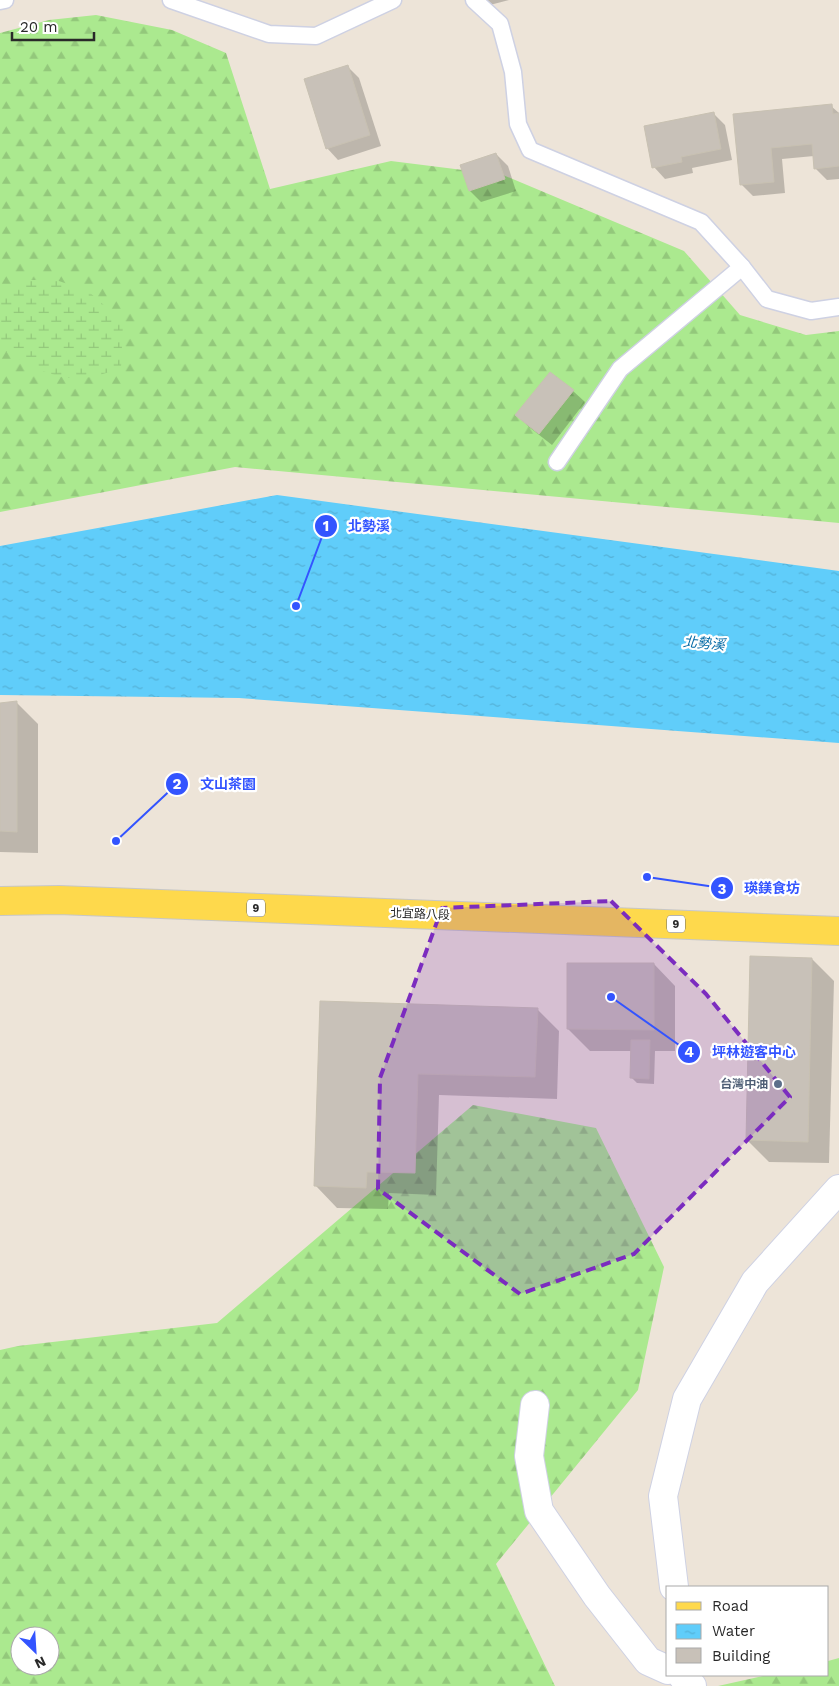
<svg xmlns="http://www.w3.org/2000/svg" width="839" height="1686" font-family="'Work Sans','Noto Sans TC',sans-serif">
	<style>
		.forest { fill: url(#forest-firs); fill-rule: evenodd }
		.wetland { fill: url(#wetland-marsh) }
		.water { fill: url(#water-ripples) }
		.shadow { fill: #0003 }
		.building { fill: #c8c1b8; stroke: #c8c1b2 }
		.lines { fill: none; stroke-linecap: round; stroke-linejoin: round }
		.lane-casing { stroke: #ced1e3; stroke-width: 19 }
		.street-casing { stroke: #ced1e3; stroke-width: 30 }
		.primary-casing { stroke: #c7c7c7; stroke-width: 30 }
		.lane { stroke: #fff; stroke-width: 16 }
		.street { stroke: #fff; stroke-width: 28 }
		.primary { stroke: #fed94c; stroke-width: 28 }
		.marked { fill: #7b2cbf; fill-opacity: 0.2; stroke: #7b2cbf; stroke-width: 4; stroke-dasharray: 10 6; stroke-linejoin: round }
		.service-dot { fill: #5c6f8a; stroke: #fff; stroke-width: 2 }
		.labels { text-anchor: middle; stroke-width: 4.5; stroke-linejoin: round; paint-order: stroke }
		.shield { fill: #fff; stroke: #696969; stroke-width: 1 }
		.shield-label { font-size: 11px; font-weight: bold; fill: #292929 }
		.street-label { font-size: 12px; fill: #292929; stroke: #fff }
		.service-label { font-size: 12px; font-weight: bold; fill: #4e5e75; stroke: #fff; text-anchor: end }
		.water-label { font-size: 14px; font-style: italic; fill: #0068a5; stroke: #fff }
		.leader { fill: none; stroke: #3354ff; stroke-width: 2 }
		.callout-dot { fill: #3354ff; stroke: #fff; stroke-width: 2 }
		.mark-label { font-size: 15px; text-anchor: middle; font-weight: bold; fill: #fff }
		.callout-label { font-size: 14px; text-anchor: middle; font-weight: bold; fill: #3354ff; stroke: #fff; stroke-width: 4.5; stroke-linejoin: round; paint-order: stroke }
	</style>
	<defs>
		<pattern id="forest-firs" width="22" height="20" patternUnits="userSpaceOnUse" patternTransform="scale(1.25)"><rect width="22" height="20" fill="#abe98f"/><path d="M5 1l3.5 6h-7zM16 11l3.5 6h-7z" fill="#93c87b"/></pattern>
		<pattern id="wetland-marsh" width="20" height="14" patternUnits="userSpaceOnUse" patternTransform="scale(1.25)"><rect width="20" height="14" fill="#abe98f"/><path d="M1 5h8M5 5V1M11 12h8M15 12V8" fill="none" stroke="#93c87b"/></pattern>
		<pattern id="water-ripples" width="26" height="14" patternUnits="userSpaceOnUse" patternTransform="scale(1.25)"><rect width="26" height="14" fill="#60cdfa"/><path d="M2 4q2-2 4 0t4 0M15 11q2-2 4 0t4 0" fill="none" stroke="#53b0d6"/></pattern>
	</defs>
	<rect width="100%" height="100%" fill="#ede4d8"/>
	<g class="forest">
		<polygon points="96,15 172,30 226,53 270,189 391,161 503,175 684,251 740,315 806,335 839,331 839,523 235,467 0,512 0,33 49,20"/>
		<path d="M473 1105 596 1128 664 1267 638 1390 496 1564 555 1686H0V1350L18 1346 217 1323ZM20 1636H50V1666H20Z"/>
		<polygon points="839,1658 839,1686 718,1686 767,1675 828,1675 828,1661"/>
	</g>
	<path class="wetland" d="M23 280H56L88 291 123 322 121 368C109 372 95 377 83 378 54 381 24 362 0 348V298Z"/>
	<polygon class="water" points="277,495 839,571 839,743 239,698 0,695 0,546"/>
	<g class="shadow">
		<polygon points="485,0 509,0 490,5"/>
		<polygon points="348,67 359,78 381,146 338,160 327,148"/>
		<polygon points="831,106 839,113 839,179 827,180 815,168 814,156 782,159 785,193 753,196 741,184 734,115"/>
		<polygon points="714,114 725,125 732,160 692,168 693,173 665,179 654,167"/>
		<polygon points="496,154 508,166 516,191 481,202 470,191 461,166"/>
		<polygon points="550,373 573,391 585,402 552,445 529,427 517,415"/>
		<polygon points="17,703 38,724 38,853 0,852 0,704"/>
		<polygon points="812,959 834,981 829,1163 769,1162 747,1140"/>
		<polygon points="654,964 675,986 675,1051 655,1051 654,1084 637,1083 632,1078 632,1051 590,1051 568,1029"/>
		<polygon points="322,1003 537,1009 559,1031 557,1099 439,1095 436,1195 389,1193 388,1209 337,1208 316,1186"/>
	</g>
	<g class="building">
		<polygon points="348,65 370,135 326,149 304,79"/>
		<polygon points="832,104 833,114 839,113 839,166 814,169 812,144 771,148 774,182 740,185 733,114"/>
		<polygon points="714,112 721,149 681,157 682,162 652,168 644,126"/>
		<polygon points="496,153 505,179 469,191 460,165"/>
		<polygon points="550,372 574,390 539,434 515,415"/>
		<polygon points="17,701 17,832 0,831 0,703"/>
		<polygon points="750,956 812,958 808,1142 746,1140"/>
		<polygon points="567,963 654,963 654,1030 567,1029"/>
		<polygon points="320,1001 538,1008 535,1077 418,1074 415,1173 367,1172 366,1188 314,1186"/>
		<polygon points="631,1040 650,1040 649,1079 630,1078"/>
	</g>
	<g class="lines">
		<g class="lane-casing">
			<g id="lane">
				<polyline points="171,0 269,34 316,36 393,0"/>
				<polyline points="474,0 500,24 513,72 518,124 530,150 701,222 742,267 767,299 811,311 839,307"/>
				<polyline points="0,1 5,0"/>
				<polyline points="557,462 620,369 742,267"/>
			</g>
		</g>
		<g class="street-casing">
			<g id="street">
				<polyline points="535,1405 529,1456 539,1511 597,1596 648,1661 668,1670"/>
				<polyline points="674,1587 663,1496 687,1399 755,1282 839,1189"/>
				<polyline points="683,1675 683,1677 692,1686"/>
			</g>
		</g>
		<g class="primary-casing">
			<polyline id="primary" points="0,901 59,900 839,931"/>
		</g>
		<use href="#lane" class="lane"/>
		<use href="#street" class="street"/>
		<use href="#primary" class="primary"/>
	</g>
	<path class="marked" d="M611 901 706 994 790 1097 634 1254 520 1294 378 1189 380 1078 442 908Z"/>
	<circle class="service-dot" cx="778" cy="1084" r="5"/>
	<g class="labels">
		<g class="shield">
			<rect x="247" y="899.5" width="18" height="17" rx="4"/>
			<rect x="667" y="915.5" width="18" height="17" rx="4"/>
		</g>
		<g class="shield-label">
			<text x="256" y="912">9</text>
			<text x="676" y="928">9</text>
		</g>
		<g class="street-label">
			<text transform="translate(420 914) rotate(2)" y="4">北宜路八段</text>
		</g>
		<g class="service-label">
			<text x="768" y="1088">台灣中油</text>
		</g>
		<g class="water-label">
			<text transform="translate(704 643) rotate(5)" y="5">北勢溪</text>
		</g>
	</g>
	<path class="leader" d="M296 606L326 526M116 841L177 784M647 877L722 888M611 997L689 1052"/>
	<g class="callout-dot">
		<circle cx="296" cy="606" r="5"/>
		<circle cx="116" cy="841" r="5"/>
		<circle cx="647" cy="877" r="5"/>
		<circle cx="611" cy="997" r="5"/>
		<circle cx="326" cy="526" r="12"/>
		<circle cx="177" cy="784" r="12"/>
		<circle cx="722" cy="888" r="12"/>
		<circle cx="689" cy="1052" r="12"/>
	</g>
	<g class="mark-label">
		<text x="326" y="531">1</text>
		<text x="177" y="789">2</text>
		<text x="722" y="894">3</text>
		<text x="689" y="1057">4</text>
	</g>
	<g class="callout-label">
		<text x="369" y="531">北勢溪</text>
		<text x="228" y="789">文山茶園</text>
		<text x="772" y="893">瑛鎂食坊</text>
		<text x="754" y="1057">坪林遊客中心</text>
	</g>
	<rect x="666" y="1586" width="162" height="90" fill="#ffffff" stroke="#a9a9a9"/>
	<rect x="676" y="1602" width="25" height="8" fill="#fed94c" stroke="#a9a9a9"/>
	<text x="712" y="1611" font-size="15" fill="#292929">Road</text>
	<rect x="676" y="1624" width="25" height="15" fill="url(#water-ripples)" stroke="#a9a9a9"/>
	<text x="712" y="1636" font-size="15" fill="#292929">Water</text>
	<rect x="676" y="1648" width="25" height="15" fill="#c8c1b8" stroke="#a9a9a9"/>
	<text x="712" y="1661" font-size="15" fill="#292929">Building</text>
	<g transform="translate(35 1651) rotate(155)"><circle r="24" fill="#ffffff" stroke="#a9a9a9"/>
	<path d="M0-4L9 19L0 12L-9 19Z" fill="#3354ff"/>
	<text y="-8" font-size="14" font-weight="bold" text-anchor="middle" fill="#292929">N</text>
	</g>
	<path d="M12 32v8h82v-8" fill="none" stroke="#292929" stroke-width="2.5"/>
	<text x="20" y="32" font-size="15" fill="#292929" stroke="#ffffff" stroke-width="4" paint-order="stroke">20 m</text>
</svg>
